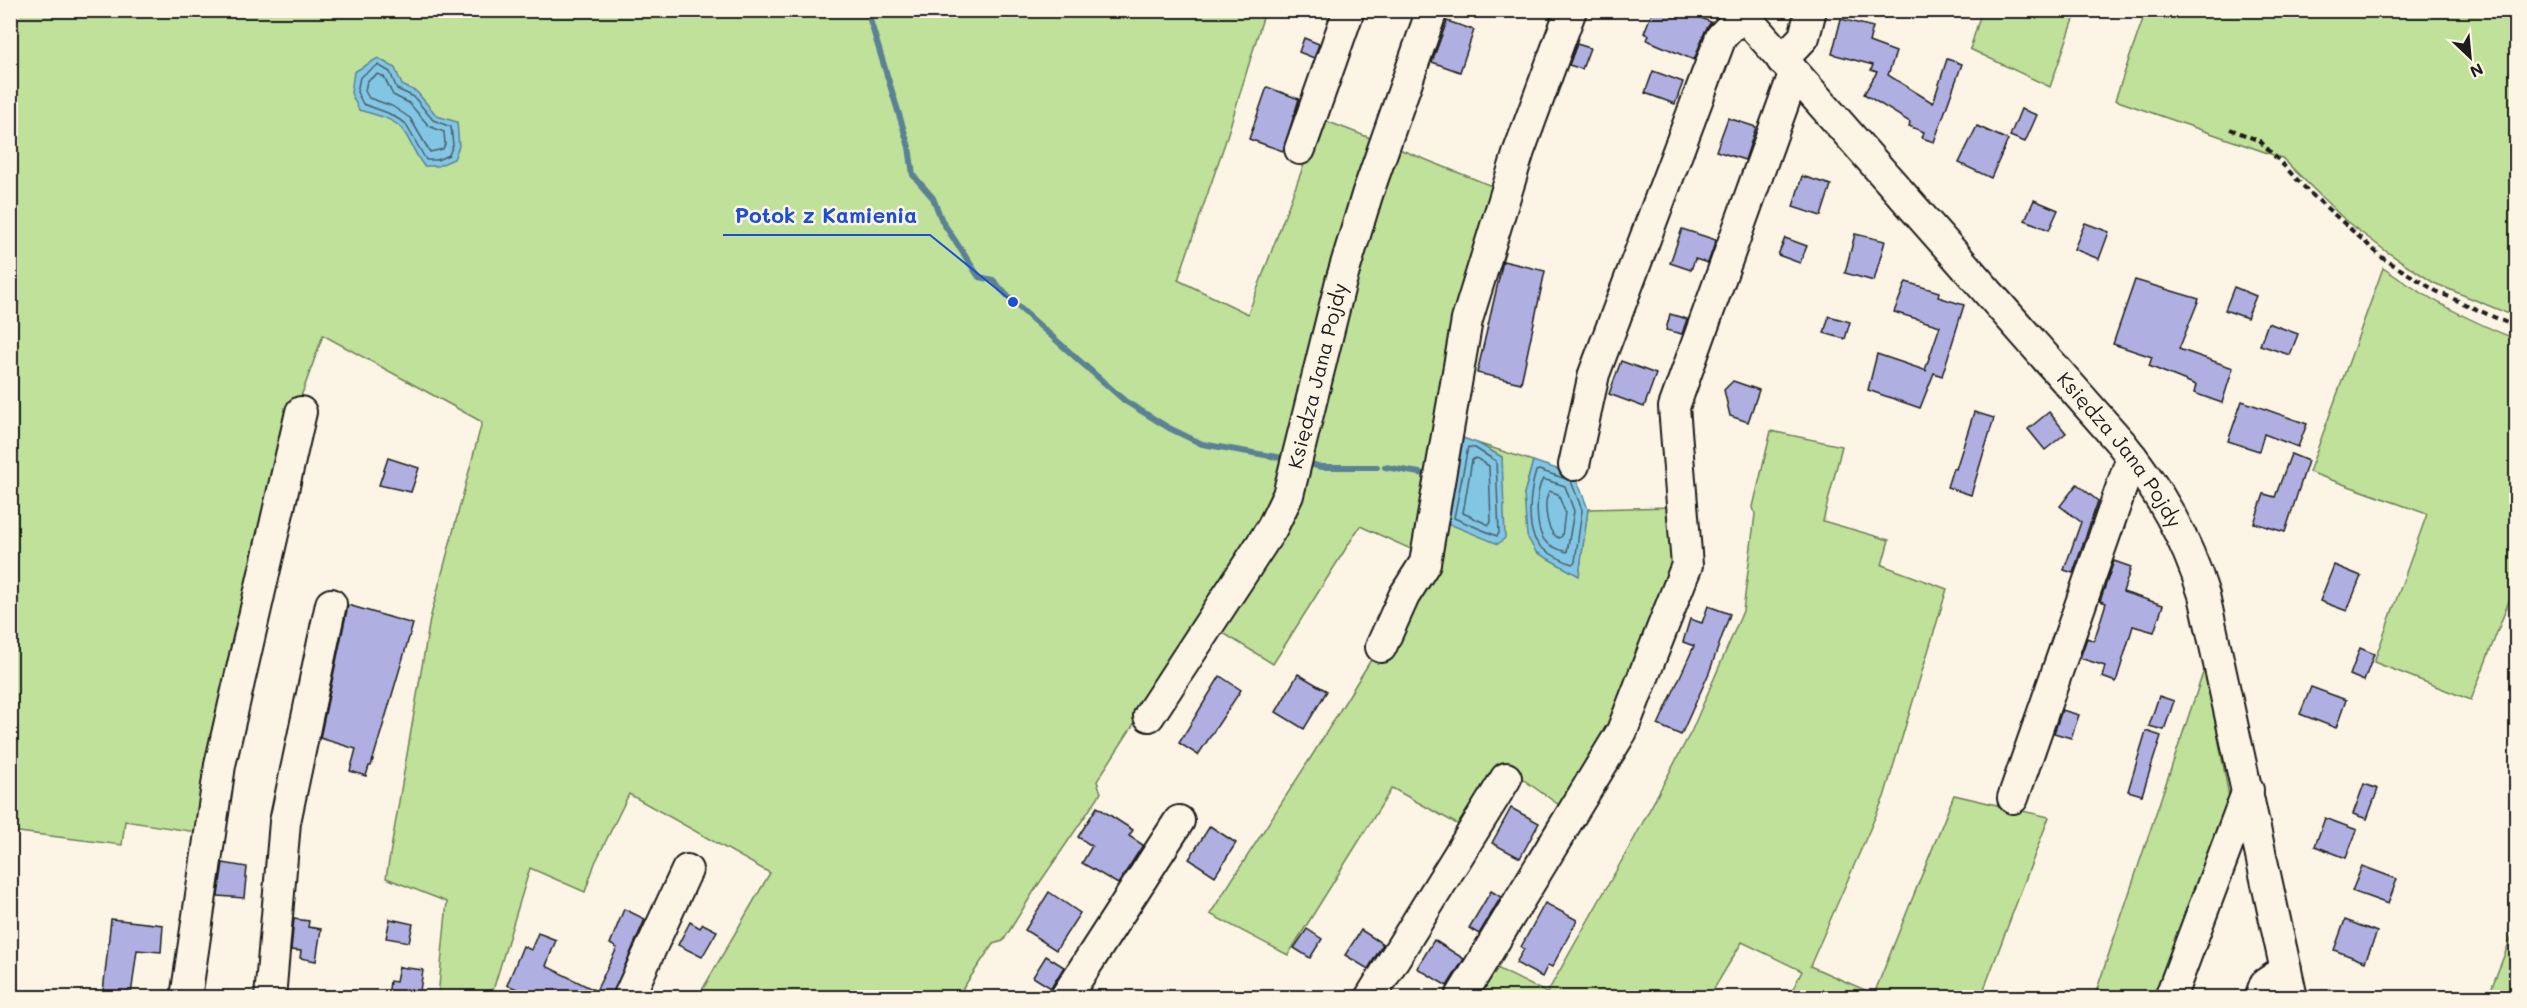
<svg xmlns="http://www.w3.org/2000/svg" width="2527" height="1008" font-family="Mali,sans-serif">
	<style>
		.green { fill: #c0e199; stroke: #6e7e5a; stroke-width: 1.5 }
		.water { fill: #83c6e4; stroke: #5a8294; stroke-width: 1.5 }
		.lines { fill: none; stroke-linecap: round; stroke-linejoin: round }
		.shore { stroke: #45606c; stroke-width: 1.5 }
		.stream { stroke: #5a8294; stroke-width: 6 }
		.building { fill: #afb0e1; stroke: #1c1c1c; stroke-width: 1.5 }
		.minor-casing { stroke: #1c1c1c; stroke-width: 34 }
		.path { stroke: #1c1c1c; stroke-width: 4; stroke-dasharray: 6 4.5; stroke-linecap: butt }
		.minor { stroke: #fcf5e5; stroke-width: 30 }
		.labels { text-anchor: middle; stroke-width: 5; stroke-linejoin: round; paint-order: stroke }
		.street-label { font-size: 20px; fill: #1c1c1c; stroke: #fcf5e5 }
		.leader { fill: none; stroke: #1d4ed8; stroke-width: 2 }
		.callout-dot { fill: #1d4ed8; stroke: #fcf5e5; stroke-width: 2 }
		.callout-label { font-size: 21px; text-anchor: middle; font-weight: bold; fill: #1d4ed8; stroke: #fcf5e5; stroke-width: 5; stroke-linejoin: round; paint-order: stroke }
	</style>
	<rect width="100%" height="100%" fill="#fcf5e5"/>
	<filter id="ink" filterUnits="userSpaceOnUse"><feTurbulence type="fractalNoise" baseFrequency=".0167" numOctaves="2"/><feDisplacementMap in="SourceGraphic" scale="12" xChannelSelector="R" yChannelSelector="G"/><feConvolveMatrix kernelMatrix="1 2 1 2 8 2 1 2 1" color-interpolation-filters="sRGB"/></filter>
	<g filter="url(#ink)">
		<g class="green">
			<polygon points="1982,10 2077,11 2050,87 1970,49"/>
			<polygon points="2146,10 2516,11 2516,317 2434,283 2387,252 2346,221 2282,158 2115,100"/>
			<polygon points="11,11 1265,11 1225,143 1178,280 1248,314 1321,119 1378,141 1264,523 1097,781 1101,793 1034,891 1003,941 993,944 957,997 698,997 770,873 629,794 595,863 585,892 530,868 491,997 438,997 447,902 386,878 430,619 482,422 323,335 298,405 196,832 125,821 122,845 11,831"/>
			<polygon points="1394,147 1512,194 1454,435 1463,438 1447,523 1502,457 1477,443 1533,461 1524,494 1536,552 1579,575 1588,509 1674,507 1679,554 1615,724 1566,810 1507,768 1466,829 1392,788 1288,955 1210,914 1313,754 1433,559 1360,526 1273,664 1215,628 1319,415"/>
			<path d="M2383 268C2425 297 2469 321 2516 339V583L2471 700 2374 662 2427 514 2309 472Z"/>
			<polygon points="1771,431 1842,446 1823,521 1889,540 1882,565 1947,589 1884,797 1810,966 1874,994 1954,795 2049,817 1981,997 1789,997 1802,971 1742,942 1709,997 1467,998 1489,964 1547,993 1634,839 1692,730 1743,611 1755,514 1753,507"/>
			<polygon points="2205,667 2233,818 2164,997 2094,998"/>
			<polygon points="2516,925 2516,997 2488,997"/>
		</g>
		<g class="water">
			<path d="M378 58 395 68 402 85 417 92 437 116 457 122 459 146 454 159 438 166H424C415 155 411 141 402 129 393 118 373 114 359 110L351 93 354 72Z"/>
			<polygon points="1463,438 1477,443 1502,457 1505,538 1498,544 1447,523"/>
			<polygon points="1533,461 1575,475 1588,509 1579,576 1536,552 1527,536 1524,494"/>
		</g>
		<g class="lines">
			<g class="shore">
				<polygon points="378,65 390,72 397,89 414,97 433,120 451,127 453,145 449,155 437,160 426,160 405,123 388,113 363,104 357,92 360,77"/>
				<polygon points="378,74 384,77 393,95 409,103 429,126 444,132 445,144 443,149 430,152 410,118 392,106 369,98 365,91 367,81"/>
				<polygon points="1468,447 1475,448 1496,461 1499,533 1497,536 1454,518"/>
				<polygon points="1476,458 1489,466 1491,522 1489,525 1463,513 1472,460"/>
				<path d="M1563 478 1539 470 1536 471C1530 491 1524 534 1542 548 1551 555 1562 560 1572 564L1575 562 1582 510 1571 481"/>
				<path d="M1543 479 1565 486 1574 511 1567 552C1560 550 1550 546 1545 541 1535 529 1535 491 1543 479Z"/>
				<path d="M1549 491 1558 494 1565 512 1562 536 1559 538C1546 533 1543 503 1549 491Z"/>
			</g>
			<g class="stream">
				<polyline points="867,10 909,147 913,175 933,198 942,221 979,277 993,280 1013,302 1125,401 1169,428 1202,444 1288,459"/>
				<polyline points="1303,462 1321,467 1377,467"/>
				<polyline points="1385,467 1431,475"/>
			</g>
		</g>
		<g class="building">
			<polygon points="1653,10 1682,10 1711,22 1705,31 1694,60 1647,40 1649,35 1644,33"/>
			<polygon points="1841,19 1873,27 1869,42 1896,52 1888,75 1933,103 1947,59 1962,64 1934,142 1922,138 1924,132 1909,126 1910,122 1864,94 1877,72 1871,70 1873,65 1832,54"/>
			<polygon points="1447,21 1474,30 1460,72 1432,62"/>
			<polygon points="1304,38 1319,44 1314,58 1299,52"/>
			<polygon points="1577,44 1590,48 1582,69 1569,65"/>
			<polygon points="1653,71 1683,82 1675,104 1645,93"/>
			<polygon points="1267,87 1299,99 1283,151 1249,139"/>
			<polygon points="2021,109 2037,115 2025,142 2010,136"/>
			<polygon points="1728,118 1756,127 1745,160 1716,151"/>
			<polygon points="1977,126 2008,140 1991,178 1959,163"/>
			<polygon points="1802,176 1831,185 1821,216 1793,207"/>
			<polygon points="2034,200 2058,210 2049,230 2025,220"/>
			<polygon points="2085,223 2109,232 2099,259 2074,249"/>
			<polygon points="1682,229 1716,240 1708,263 1695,259 1691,270 1670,263"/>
			<polygon points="1855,234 1885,241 1874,281 1845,273"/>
			<polygon points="1785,238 1807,246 1800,263 1778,255"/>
			<polygon points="1503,261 1545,271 1521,383 1477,373"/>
			<polygon points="2135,280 2199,299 2179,349 2233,368 2222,403 2194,393 2196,385 2149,366 2152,357 2113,344"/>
			<polygon points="1906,282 1939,292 1938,297 1964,305 1942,376 1934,373 1920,408 1868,390 1877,354 1927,371 1925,370 1940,326 1894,312"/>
			<polygon points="2234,287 2256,296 2247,318 2225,310"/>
			<polygon points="1670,314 1687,319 1682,334 1666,330"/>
			<polygon points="1829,316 1850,322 1845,339 1824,333"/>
			<polygon points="2268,323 2298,334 2290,355 2260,345"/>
			<polygon points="1621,361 1656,374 1644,407 1609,394"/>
			<polygon points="1733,381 1759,390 1748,422 1730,416 1724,390"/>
			<polygon points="2242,401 2307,424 2298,447 2264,434 2259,451 2228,441"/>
			<polygon points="1974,412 1994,418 1971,495 1947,487 1953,468 1956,469"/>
			<polygon points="2049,412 2066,433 2045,450 2028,429"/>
			<polygon points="2291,454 2308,461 2285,532 2254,523 2264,494 2275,497"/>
			<polygon points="388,458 419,468 411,492 379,485"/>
			<polygon points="2077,484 2098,501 2073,573 2064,570 2081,522 2060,506"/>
			<polygon points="2114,561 2131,567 2123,592 2163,605 2154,632 2133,626 2116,682 2102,677 2105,666 2080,658 2087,638 2094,641 2106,603 2100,601"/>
			<polygon points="2334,565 2361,576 2347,611 2320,601"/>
			<polygon points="348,605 413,624 371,766 369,766 366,776 350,771 356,749 320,738"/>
			<polygon points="1708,606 1730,614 1709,673 1681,735 1658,725 1694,646 1683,642 1690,619 1702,623"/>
			<polygon points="2360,648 2374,654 2364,681 2350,675"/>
			<polygon points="1298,674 1327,691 1304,729 1276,712"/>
			<polygon points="1220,676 1241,690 1198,755 1179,743"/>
			<polygon points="2311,687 2346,700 2336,728 2300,714"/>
			<polygon points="2159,696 2174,701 2164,730 2149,726"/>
			<polygon points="2062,710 2079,715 2071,738 2054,733"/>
			<polygon points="2146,731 2161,736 2142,795 2128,791"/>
			<polygon points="2364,784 2378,789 2367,819 2353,814"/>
			<polygon points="1097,807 1133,830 1129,836 1143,845 1118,884 1082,863 1092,846 1078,837"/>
			<polygon points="1511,808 1539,823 1520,858 1492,843"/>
			<polygon points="2325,818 2357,830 2346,858 2315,846"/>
			<polygon points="1210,826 1236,843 1215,876 1189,859"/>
			<polygon points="223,863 247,867 244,898 218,896"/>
			<polygon points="2362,866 2397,879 2388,904 2352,891"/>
			<polygon points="1491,891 1501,897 1479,934 1469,928"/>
			<polygon points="1049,892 1080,913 1056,950 1025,930"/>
			<polygon points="1545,903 1577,920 1552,967 1548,965 1542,977 1516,963 1524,949 1521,947"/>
			<polygon points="624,909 645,919 611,998 540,998 507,985 523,946 531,950 538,933 556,940 546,966 596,991 617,948 610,944"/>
			<polygon points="111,919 163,925 161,952 137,950 131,995 103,992"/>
			<polygon points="294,919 309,921 308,927 321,929 316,961 300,958 301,951 291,950"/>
			<polygon points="390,919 413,924 409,942 386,938"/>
			<polygon points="2345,920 2377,932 2365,962 2334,950"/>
			<polygon points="690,922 700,928 703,924 717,931 702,957 678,945"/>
			<polygon points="1307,929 1322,939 1310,958 1294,948"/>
			<polygon points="1361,930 1383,944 1368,969 1345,955"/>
			<polygon points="1434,940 1464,959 1447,986 1417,968"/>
			<polygon points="1046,956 1064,967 1051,988 1033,977"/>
			<polygon points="399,967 423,970 419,998 388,998 390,981 396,982"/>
		</g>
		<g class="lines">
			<g class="minor-casing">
				<g id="minor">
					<path id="s1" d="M1739 10 2121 443C2159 490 2186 537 2204 595L2292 998"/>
					<polyline points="1782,60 1804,37 1811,10"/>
					<polyline points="1300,149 1349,10"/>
					<polyline points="1574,465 1594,374 1721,37 1742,15"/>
					<polyline points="1381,647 1404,596 1425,563 1467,320 1519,151 1571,10"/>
					<path id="s2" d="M1149 716 1272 528 1288 495 1341 281 1367 195 1432 10"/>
					<polyline points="2013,798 2132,457"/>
					<polyline points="186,998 220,765 301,412"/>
					<polyline points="270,998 285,822 331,604"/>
					<polyline points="628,998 687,870"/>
					<polyline points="1065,998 1179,821"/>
					<polyline points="1370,998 1506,778"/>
					<polyline points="1460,998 1622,731 1687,565 1674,407 1794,74"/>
					<polyline points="2170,998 2248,790"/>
					<polyline points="2260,998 2265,984 2286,970"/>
				</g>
			</g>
			<polyline class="path" points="2230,129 2260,141 2310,193 2384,259 2436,291 2516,327"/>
			<use href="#minor" class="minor"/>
		</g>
	</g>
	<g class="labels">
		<g class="street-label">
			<text dy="7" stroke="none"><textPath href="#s2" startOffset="384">Księdza Jana Pojdy</textPath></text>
			<text dy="7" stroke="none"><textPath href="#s1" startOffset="582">Księdza Jana Pojdy</textPath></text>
		</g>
	</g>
	<path class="leader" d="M1013 302L930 235H723"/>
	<circle class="callout-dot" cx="1013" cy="302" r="6"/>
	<g class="callout-label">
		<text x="826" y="223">Potok z Kamienia</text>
	</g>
	<rect width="2527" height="1008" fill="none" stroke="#fcf5e5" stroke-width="36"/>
	<rect x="18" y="18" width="2491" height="972" fill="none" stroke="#1c1c1c" stroke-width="2" filter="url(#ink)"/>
	<g transform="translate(2470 57) rotate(154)" stroke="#fcf5e5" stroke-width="4.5" paint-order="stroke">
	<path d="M0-4.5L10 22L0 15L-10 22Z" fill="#1c1c1c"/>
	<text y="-9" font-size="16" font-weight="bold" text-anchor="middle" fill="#1c1c1c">N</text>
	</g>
</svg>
